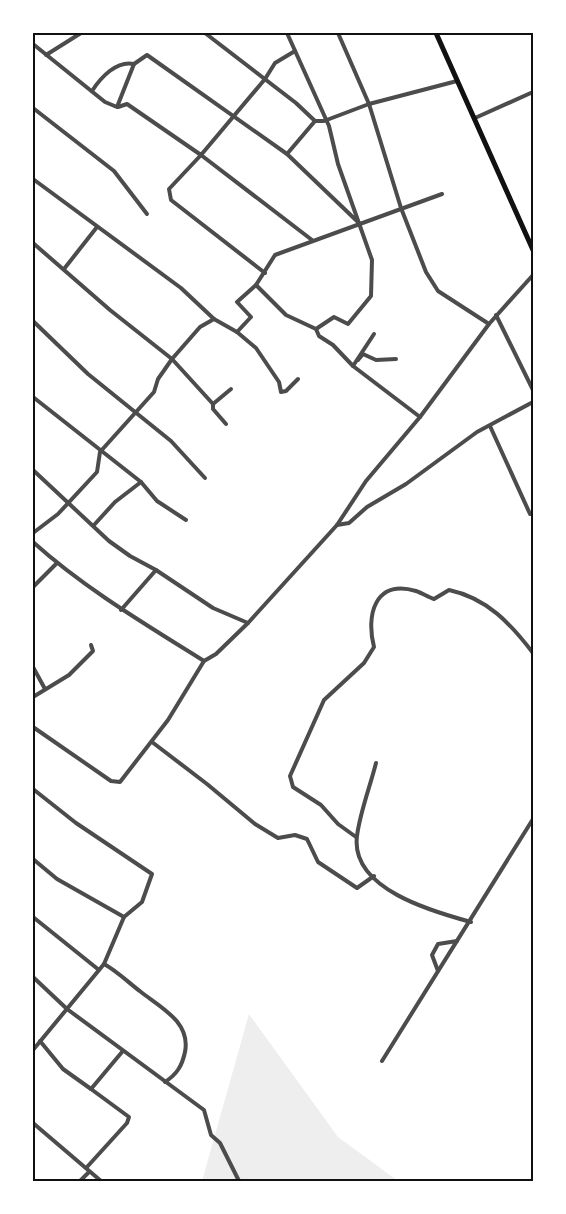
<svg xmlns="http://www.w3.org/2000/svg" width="566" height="1214" font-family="Commissioner,sans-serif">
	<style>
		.green { fill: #eee }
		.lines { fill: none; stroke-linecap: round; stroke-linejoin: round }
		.minor { stroke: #4c4c4c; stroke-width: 4 }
		.secondary { stroke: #111; stroke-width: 5 }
		.neatline { fill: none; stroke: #111; stroke-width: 2 }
	</style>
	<rect width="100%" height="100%" fill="#fff"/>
	<polygon class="green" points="249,1014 338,1137 398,1181 202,1181"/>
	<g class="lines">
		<g class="minor">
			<polyline points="205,33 296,103 315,121 324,121 369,104 457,81"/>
			<polyline points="287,33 329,126 338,164 372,260 371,296 348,324 334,317 316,329"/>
			<polyline points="338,33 369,104 401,208 426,272 438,291 489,324"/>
			<polyline points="33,44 105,102 117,107 134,64 147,55 287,154 359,223"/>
			<polyline points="46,55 81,33"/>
			<path d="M92 91C101 77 117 60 134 64"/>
			<polyline points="118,107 127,104 201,155 265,79 275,63 295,51"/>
			<polyline points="33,108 114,171 147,214"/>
			<polyline points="475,118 533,92"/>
			<polyline points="287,154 315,121"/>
			<polyline points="33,179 181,288 214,319 237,332 256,348 279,382 281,392 286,391 298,379"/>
			<polyline points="33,243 110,310 172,359 213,404 213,409 226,424"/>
			<polyline points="64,269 97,227"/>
			<polyline points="265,273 171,200 169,189 201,155 312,240"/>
			<polyline points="256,285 286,315 316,329 319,336 333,345 353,366 420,417"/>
			<polyline points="496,315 533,390"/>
			<polyline points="33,321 88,374 171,441 205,478"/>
			<polyline points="237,332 251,317 237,302 256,285 275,255 442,194"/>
			<polyline points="358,360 363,354 376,360 396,359"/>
			<polyline points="353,366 374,334"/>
			<polyline points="33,397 141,482 157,501 186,520"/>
			<polyline points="213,404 231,389"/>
			<polyline points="490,426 530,514 533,513"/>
			<polyline points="33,470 109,541 130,556 156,570 213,608 248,623"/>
			<polyline points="94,525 115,502 141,482"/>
			<polyline points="337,525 349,523 367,507 406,484 477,432 533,402"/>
			<polyline points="33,533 58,514 97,472 100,452 154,392 158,379 172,359 200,327 214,319"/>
			<path d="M33 542C84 588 145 624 204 661"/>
			<polyline points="33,587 57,563"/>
			<polyline points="121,610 156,570"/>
			<polyline points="33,667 45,689"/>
			<polyline points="33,697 69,675 93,651 91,645"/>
			<polyline points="33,727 111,781 120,782 168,720 204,661 216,654 248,623 337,525 366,481 420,417 489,324 533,275"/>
			<polyline points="152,742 207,784 255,824 278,838 295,835 307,839 318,862 357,888 374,876"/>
			<path d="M376 763C370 787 360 812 357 836 350 889 434 912 471 922"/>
			<polyline points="33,789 76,823 152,874 142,902 124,917 104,964 33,1050"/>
			<path d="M356 837 338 824 321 805 293 787 290 776 324 700 364 663 374 647C366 616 374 579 416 591 422 593 428 597 434 599L449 590C487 598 511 624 533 653"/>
			<polyline points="33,859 57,879 124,917"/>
			<polyline points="33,917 99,970"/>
			<path d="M104 964C117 971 129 983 141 992 160 1007 191 1022 185 1052 182 1066 177 1074 165 1082"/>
			<polyline points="438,971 432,955 438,944 457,941"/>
			<polyline points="33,977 67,1009 204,1110 211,1135 220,1143 239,1181"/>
			<polyline points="40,1041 63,1069 91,1089"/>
			<polyline points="382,1061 533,819"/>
			<polyline points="33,1123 101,1181"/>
			<polyline points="87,1167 127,1123 129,1117 91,1089 122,1052"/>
			<polyline points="80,1181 89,1172"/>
		</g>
		<polyline class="secondary" points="436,33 533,250"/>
	</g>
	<rect width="566" height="1214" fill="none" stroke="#ffffff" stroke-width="69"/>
	<rect x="34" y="34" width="498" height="1146" class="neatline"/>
</svg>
